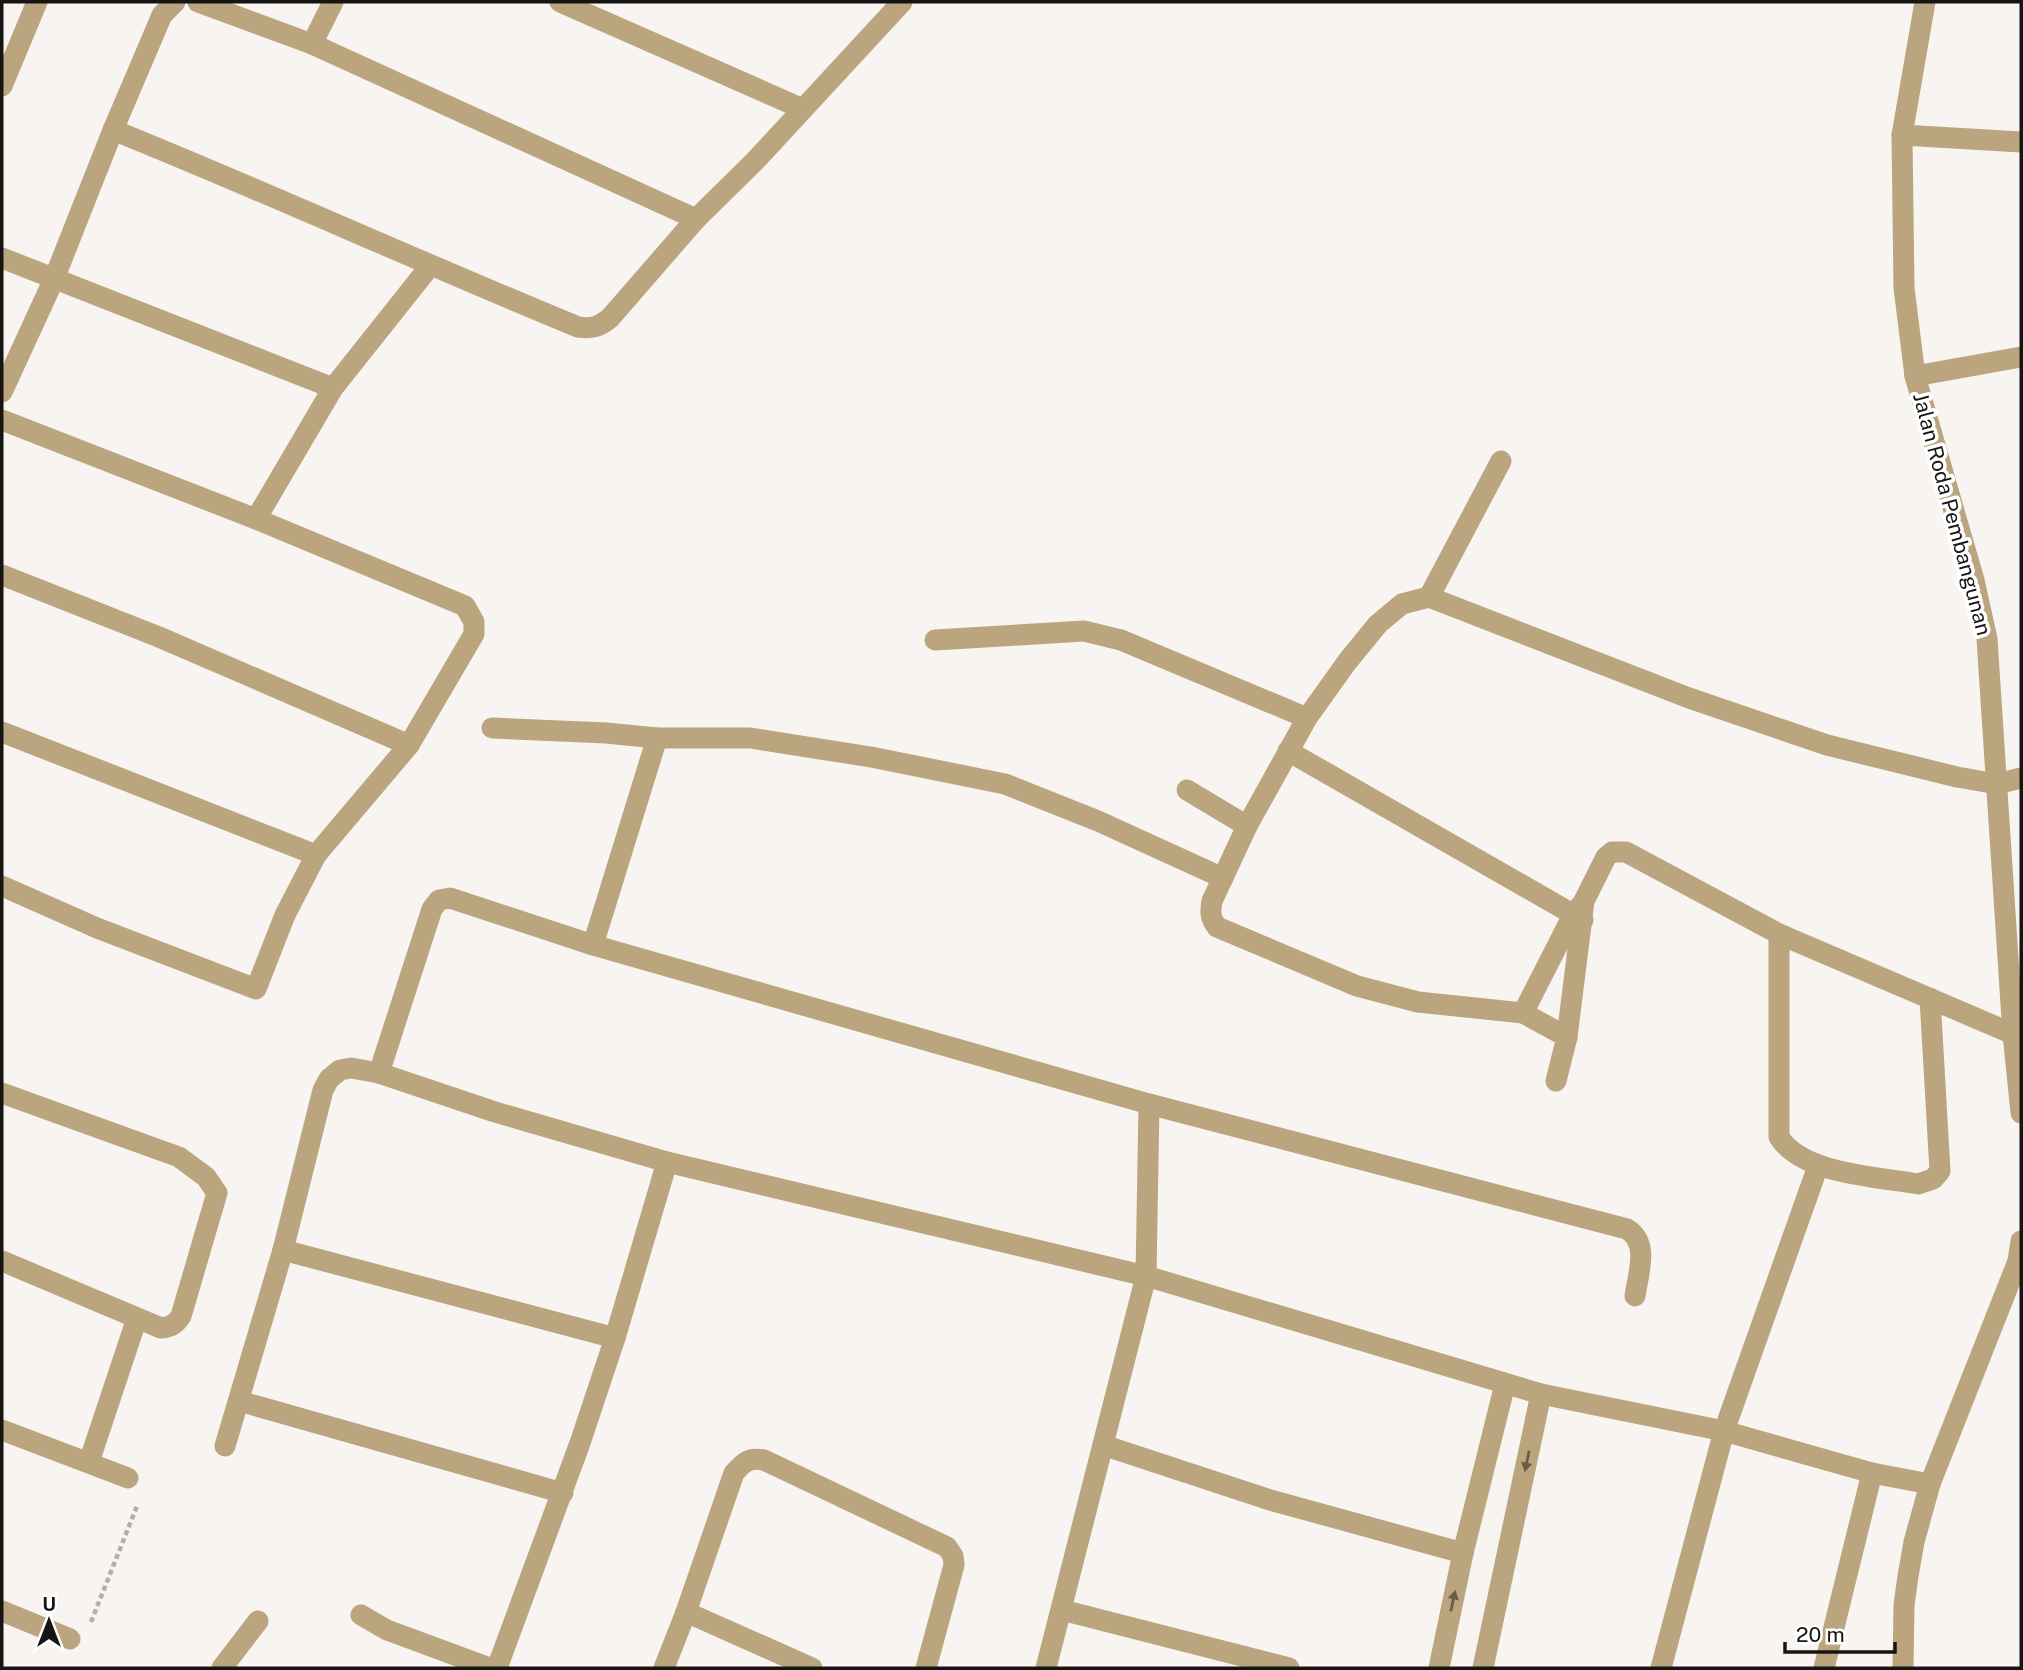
<svg xmlns="http://www.w3.org/2000/svg" width="2023" height="1670" font-family="'Public Sans',sans-serif">
	<style>
		.lines { fill: none; stroke-linecap: round; stroke-linejoin: round }
		.path { stroke: #b1aeac; stroke-width: 4.5; stroke-dasharray: 5 3.5; stroke-linecap: butt }
		.minor { stroke: #bba57e; stroke-width: 21 }
		.oneway { fill: #685d49 }
		.labels { text-anchor: middle; stroke-width: 7; stroke-linejoin: round; paint-order: stroke }
		.street-label { font-size: 21px; fill: #161514; stroke: #fff }
	</style>
	<rect width="100%" height="100%" fill="#f7f4f1"/>
	<g class="lines">
		<polyline class="path" points="91,1622 137,1506"/>
		<g class="minor">
			<polyline points="198,2 312,44 696,219"/>
			<polyline points="560,2 803,109"/>
			<polyline points="1925,2 1902,135 1904,288 1915,376 1974,580 1987,639 2013,1034 2021,1113"/>
			<polyline points="312,44 333,2"/>
			<polyline points="2,86 37,2"/>
			<path d="M113 130C269 193 422 263 578 327 592 329 599 327 610 318L696 219 755 161 902 2"/>
			<polyline points="1902,135 2021,142"/>
			<polyline points="2,258 333,388"/>
			<polyline points="1915,376 2021,357"/>
			<polyline points="2,392 54,279 113,130 162,15 175,2"/>
			<polyline points="2,420 256,519 465,606 474,622 474,634 409,745 159,637 2,575"/>
			<polyline points="256,519 333,388 430,266"/>
			<polyline points="1429,597 1501,461"/>
			<polyline points="935,640 1084,631 1121,640 1307,718"/>
			<polyline points="492,728 606,733 657,738 750,738 871,757 1005,784 1098,821 1223,878"/>
			<polyline points="2,732 316,855"/>
			<polyline points="1288,751 1583,920"/>
			<polyline points="1187,790 1247,826"/>
			<polyline points="2,886 97,928 256,989 285,915 316,855 409,745"/>
			<path d="M1779 934V1137C1802 1174 1878 1177 1918 1184L1933 1179 1940 1171 1930 998"/>
			<polyline points="593,945 657,738"/>
			<polyline points="1523,1013 1573,915 1582,904"/>
			<path d="M1567 1037 1523 1013 1418 1002 1357 986 1217 927C1210 918 1210 912 1212 901L1247 826 1307 718 1347 662 1378 624 1402 604 1429 597 1689 698 1827 745 1957 777 1997 784 2021 778"/>
			<path d="M379 1073 432 909 439 900 450 898 593 945 1149 1104 1627 1229C1650 1243 1638 1274 1635 1296"/>
			<polyline points="1556,1081 1567,1037 1584,901 1606,857 1612,852 1626,852 1779,934 2013,1034"/>
			<path d="M2 1093 179 1157 206 1177 217 1193 181 1316C176 1324 171 1327 161 1328L2 1261"/>
			<polyline points="283,1250 615,1338"/>
			<polyline points="239,1401 563,1493"/>
			<polyline points="2,1430 128,1478"/>
			<polyline points="1103,1445 1270,1500 1463,1553"/>
			<polyline points="225,1446 283,1250 323,1090 329,1079 340,1070 351,1068 379,1073 495,1112 667,1162 1146,1276 1541,1394 1724,1431 1872,1473 1930,1484"/>
			<polyline points="89,1462 137,1318"/>
			<polyline points="1062,1610 1289,1668"/>
			<polyline points="2,1611 70,1639"/>
			<polyline points="686,1612 812,1668"/>
			<polyline points="361,1615 387,1630 490,1668"/>
			<polyline points="222,1668 258,1621"/>
			<polyline points="497,1668 580,1443 615,1338 667,1162"/>
			<path d="M664 1668 686 1612 734 1473C744 1462 749 1457 764 1460L947 1547 953 1556 954 1565 926 1668"/>
			<polyline points="1046,1668 1146,1276 1149,1104"/>
			<polyline points="1439,1668 1463,1553 1505,1384"/>
			<polyline points="1483,1668 1541,1394"/>
			<polyline points="1661,1668 1724,1431 1818,1166"/>
			<polyline points="1824,1668 1872,1473"/>
			<polyline points="1903,1668 1904,1605 1908,1576 1914,1542 1930,1484 2018,1261 2021,1241"/>
		</g>
	</g>
	<defs><path id="oneway-solid" d="M-6-.8H1V-3.2L6.5 0L1 3.2V.8H-6Z" transform="scale(1.75)"/></defs>
	<g class="oneway">
		<use href="#oneway-solid" transform="translate(1527 1461) rotate(102)"/>
		<use href="#oneway-solid" transform="translate(1453 1601) rotate(-78)"/>
	</g>
	<g class="labels">
		<g class="street-label">
			<text transform="translate(1952 514) rotate(75)" y="7">Jalan Roda Pembangunan</text>
		</g>
	</g>
	<rect width="2023" height="1670" fill="none" stroke="#161514" stroke-width="7"/>
	<g transform="translate(49 1621)" stroke="#ffffff" stroke-width="5" paint-order="stroke">
	<path d="M0-5L12 26L0 18L-12 26Z" fill="#161514"/>
	<text y="-10" font-size="19" font-weight="bold" text-anchor="middle" fill="#161514">U</text>
	</g>
	<path d="M1785 1642v10h110v-10" fill="none" stroke="#161514" stroke-width="3.5"/>
	<text x="1796" y="1642" font-size="21" fill="#161514" stroke="#ffffff" stroke-width="5" paint-order="stroke">20 m</text>
</svg>
